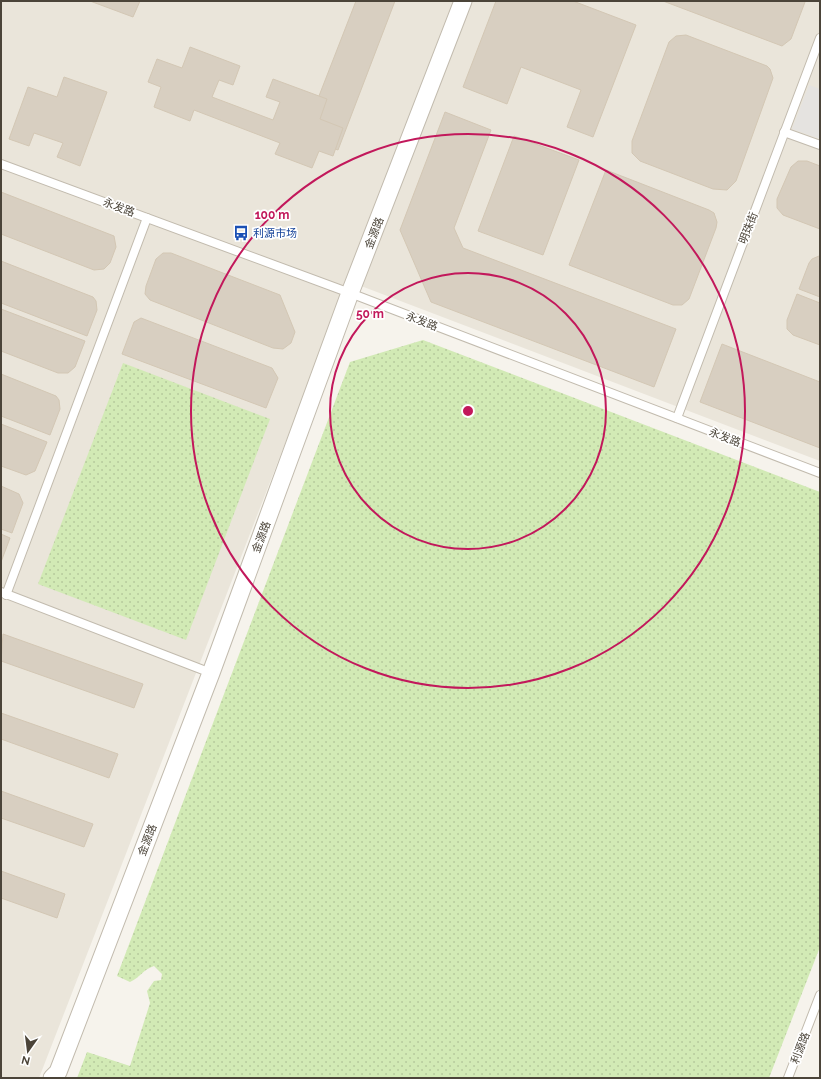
<svg xmlns="http://www.w3.org/2000/svg" width="821" height="1079" font-family="Raleway,'Noto Sans SC',sans-serif">
	<style>
		.residential { fill: #eae5da }
		.grass { fill: url(#grass-dots) }
		.parking { fill: #e5e3e0 }
		.building { fill: #d8cfc1; stroke: #d3c7b4 }
		.lines { fill: none; stroke-linecap: round; stroke-linejoin: round }
		.service-casing { stroke: #c2bbae; stroke-width: 10 }
		.minor-casing { stroke: #c2bbae; stroke-width: 19 }
		.service { stroke: #fff; stroke-width: 8 }
		.minor { stroke: #fff; stroke-width: 17 }
		.ring { fill: none; stroke: #c2185b; stroke-width: 2 }
		.labels { text-anchor: middle; stroke-width: 3.5; stroke-linejoin: round; paint-order: stroke }
		.street-label { font-size: 11px; fill: #4b4439; stroke: #fff }
		.transit-label { font-size: 11px; fill: #164399; stroke: #fff; text-anchor: start }
		.centre { fill: #c2185b; stroke: #fff; stroke-width: 2 }
		.ring-label { font-size: 12px; text-anchor: middle; font-weight: bold; fill: #c2185b; stroke: #fff; stroke-width: 3.5; stroke-linejoin: round; paint-order: stroke }
	</style>
	<defs>
		<pattern id="grass-dots" width="8" height="8" patternUnits="userSpaceOnUse"><rect width="8" height="8" fill="#d2eab5"/><path d="M2 2h.1M6 6h.1" fill="none" stroke="#b6ca9c" stroke-width="1.8" stroke-linecap="round"/></pattern>
	</defs>
	<rect width="100%" height="100%" fill="#f6f3ec"/>
	<polygon class="residential" points="1,1 820,1 820,461 348,281 39,1078 1,1078"/>
	<g class="grass">
		<path d="M423 340 820 492V947L769 1078H77L87 1052 130 1066 150 1003 147 991 154 981 161 980 162 974 154 966C142 970 141 977 130 982L117 976 350 362Z"/>
		<polygon points="123,363 270,419 186,640 38,584"/>
	</g>
	<polygon class="parking" points="809,85 820,89 820,139 792,129"/>
	<g class="building">
		<polygon points="90,1 140,1 133,17"/>
		<polygon points="356,1 395,1 338,150 303,137"/>
		<polygon points="496,1 573,1 636,25 593,137 567,127 581,90 521,67 507,104 463,87"/>
		<polygon points="663,1 805,1 805,2 791,39 782,46"/>
		<polygon points="686,35 767,66 770,69 773,78 736,181 727,190 713,189 640,161 632,153 632,141 669,42 676,36"/>
		<polygon points="190,47 240,66 233,85 219,80 212,97 273,120 280,102 266,97 273,79 327,99 320,119 343,128 333,156 319,151 312,168 275,154 280,143 194,110 190,121 154,107 161,87 148,82 157,59 182,68"/>
		<polygon points="64,77 107,92 80,166 57,157 63,143 34,133 29,146 9,139 28,87 57,97"/>
		<polygon points="445,112 491,130 454,228 463,248 676,329 654,387 431,302 400,230"/>
		<polygon points="514,136 579,160 543,255 478,231"/>
		<polygon points="798,161 807,161 820,166 820,229 783,215 777,208 777,199 791,167"/>
		<polygon points="606,170 709,210 714,213 717,222 716,228 689,299 682,305 673,305 569,265"/>
		<polygon points="1,192 114,236 116,247 110,263 104,269 94,270 1,234"/>
		<polygon points="163,253 171,253 280,295 295,332 291,343 283,349 273,348 150,300 145,294 146,286 156,259"/>
		<polygon points="819,256 820,256 820,297 799,289 809,263 812,259"/>
		<polygon points="1,261 93,297 96,301 97,310 87,336 1,303"/>
		<polygon points="797,294 820,303 820,345 793,335 787,329 787,320"/>
		<polygon points="1,309 85,341 75,367 68,373 58,373 1,351"/>
		<polygon points="141,318 272,368 278,378 266,408 122,354 134,322"/>
		<polygon points="722,344 820,382 820,448 700,402"/>
		<polygon points="1,374 56,396 59,400 60,409 50,435 1,416"/>
		<polygon points="1,424 47,442 35,471 26,475 1,466"/>
		<polygon points="1,486 19,494 23,503 12,533 1,529"/>
		<polygon points="1,534 10,538 1,562"/>
		<polygon points="3,634 143,684 134,708 1,661"/>
		<polygon points="1,713 118,754 109,778 1,739"/>
		<polygon points="1,791 93,824 84,847 1,818"/>
		<polygon points="1,871 65,894 57,918 1,898"/>
	</g>
	<g class="lines">
		<g class="service-casing">
			<g id="service">
				<polyline points="784,132 820,145"/>
				<polyline points="1,164 350,293 820,473"/>
				<polyline points="677,418 820,38"/>
				<polyline points="1,592 211,673"/>
				<polyline points="6,595 147,218"/>
				<polyline points="788,1078 820,995"/>
			</g>
		</g>
		<g class="minor-casing">
			<polyline id="minor" points="52,1078 58,1072 211,673 350,293 463,1"/>
		</g>
		<use href="#service" class="service"/>
		<use href="#minor" class="minor"/>
	</g>
	<g class="ring">
		<circle cx="468" cy="411" r="138"/>
		<circle cx="468" cy="411" r="277"/>
	</g>
	<defs>
		<g id="bus-bare" transform="scale(1.2)"><path d="M-5-6H5V4H4V6H2V4H-2V6H-4V4H-5ZM-3.5-4V0h7V-4ZM-3.5 1.2v1.5H-2V1.2ZM2 1.2v1.5H3.5V1.2Z" fill="#1a4fb4" stroke="#fff" stroke-width="2.5" paint-order="stroke"/></g>
	</defs>
	<g fill-rule="evenodd">
		<use href="#bus-bare" x="241" y="233"/>
	</g>
	<g class="labels">
		<g class="street-label">
			<text transform="translate(119 207) rotate(20)" y="4">永发路</text>
			<text transform="translate(748 228) rotate(-69)" y="4">明珠街</text>
			<text transform="translate(374 233) rotate(-69)" y="4">金源路</text>
			<text transform="translate(422 321) rotate(21)" y="4">永发路</text>
			<text transform="translate(725 437) rotate(21)" y="4">永发路</text>
			<text transform="translate(261 537) rotate(-70)" y="4">金源路</text>
			<text transform="translate(147 840) rotate(-69)" y="4">金源路</text>
			<text transform="translate(800 1048) rotate(-69)" y="4">利源路</text>
		</g>
		<g class="transit-label">
			<text x="253" y="237">利源市场</text>
		</g>
	</g>
	<circle cx="468" cy="411" r="6" class="centre"/>
	<g class="ring-label">
		<text x="272" y="219">100 m</text>
		<text x="370" y="318">50 m</text>
	</g>
	<rect width="821" height="1079" fill="none" stroke="#4b4439" stroke-width="4"/>
	<g transform="translate(28 1051) rotate(194)" stroke="#ffffff" stroke-width="3" paint-order="stroke">
	<path d="M0-3L7 15L0 10L-7 15Z" fill="#4b4439"/>
	<text y="-6" font-size="11" font-weight="bold" text-anchor="middle" fill="#4b4439">N</text>
	</g>
</svg>
